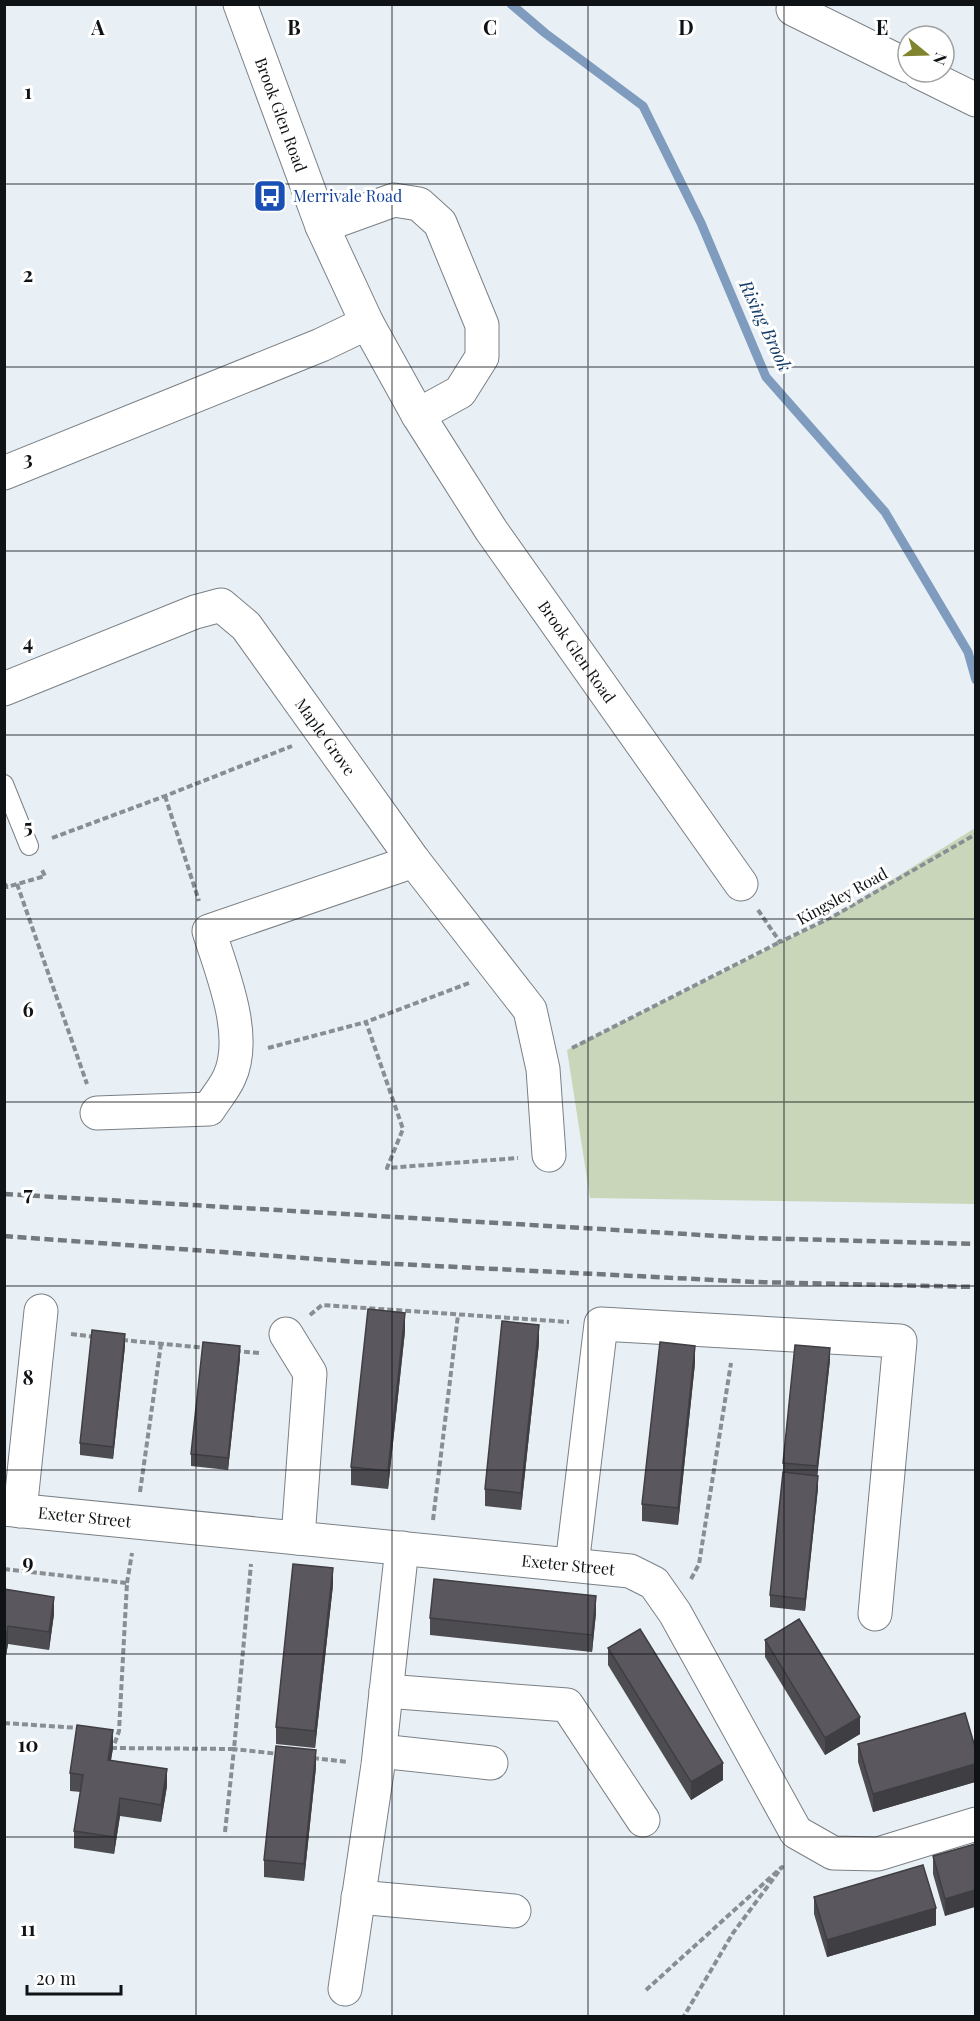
<svg xmlns="http://www.w3.org/2000/svg" width="980" height="2021" font-family="'Playfair Display',serif">
	<style>
		.green { fill: #cad6b9 }
		.lines { fill: none; stroke-linecap: round; stroke-linejoin: round }
		.stream { stroke: #7f9bbe; stroke-width: 9 }
		.service-casing { stroke: #7a8085; stroke-width: 20 }
		.minor-casing { stroke: #7a8085; stroke-width: 35 }
		.path { stroke: #898e92; stroke-width: 4; stroke-dasharray: 6 3; stroke-linecap: butt }
		.service { stroke: #fff; stroke-width: 18 }
		.minor { stroke: #fff; stroke-width: 33 }
		.rail { stroke: #73787c; stroke-width: 4.5; stroke-dasharray: 9 4.5; stroke-linecap: butt }
		.wall { fill: #4d4c51 }
		.shaded-wall { fill: #3f3e42 }
		.building { fill: #5a585e; stroke: #3f3e42; stroke-width: 1.5 }
		.grid { fill: none; stroke: #101315; stroke-width: 1.5; stroke-opacity: 0.55 }
		.labels { text-anchor: middle; stroke-width: 6; stroke-linejoin: round; paint-order: stroke }
		.street-label { font-size: 16px; fill: #101315; stroke: #fff }
		.transit-label { font-size: 16px; fill: #164399; stroke: #fff; text-anchor: start }
		.water-label { font-size: 18px; font-style: italic; fill: #143d6a; stroke: #fff }
		.grid-label { font-size: 20px; text-anchor: middle; font-weight: bold; fill: #101315; stroke: #fff; stroke-width: 6; stroke-linejoin: round; paint-order: stroke }
	</style>
	<rect width="100%" height="100%" fill="#e8eff5"/>
	<polygon class="green" points="975,828 975,1204 590,1198 567,1050 834,916"/>
	<g class="lines">
		<polyline class="stream" points="511,4 545,33 643,106 701,223 766,377 885,512 968,652 976,680"/>
		<g class="service-casing">
			<polyline id="service" points="4,784 29,846"/>
		</g>
		<g class="minor-casing">
			<g id="minor">
				<path id="s1" d="M240 4 322 226 367 323 418 415 491 530 741 884"/>
				<polyline points="793,9 908,66"/>
				<polyline points="919,72 976,100"/>
				<polyline points="322,226 394,200 419,204 440,223 482,325 482,357 460,392 418,415"/>
				<polyline points="4,473 321,345 367,323"/>
				<path id="s2" d="M4 689 195 612 221 605 246 626 414 861 530 1010 543 1069 549 1155"/>
				<path d="M97 1113 209 1109C215 1099 224 1089 229 1078 249 1036 222 973 209 931L414 861"/>
				<polyline points="286,1334 310,1373 298,1538"/>
				<path id="s3" d="M4 1509 630 1571 654 1583 675 1613 796 1832 833 1853 878 1854 976 1824"/>
				<polyline points="20,1511 41,1311"/>
				<polyline points="572,1565 601,1324 900,1341 875,1614"/>
				<polyline points="386,1691 567,1705 643,1820"/>
				<polyline points="380,1751 491,1763"/>
				<polyline points="358,1897 514,1911"/>
				<polyline points="345,1989 378,1765 402,1548"/>
			</g>
		</g>
		<g class="path">
			<polyline points="165,796 199,901"/>
			<polyline points="52,838 165,796 292,746"/>
			<polyline points="4,883 7,887 45,876 41,868"/>
			<polyline points="17,884 87,1084"/>
			<polyline points="758,910 780,942 834,916 976,834"/>
			<polyline points="469,983 366,1022 403,1129 387,1168 518,1158"/>
			<polyline points="268,1048 366,1022"/>
			<polyline points="572,1048 780,942"/>
			<polyline points="310,1315 322,1305 569,1322"/>
			<polyline points="71,1334 96,1337"/>
			<polyline points="122,1340 207,1348"/>
			<polyline points="235,1351 260,1353"/>
			<polyline points="140,1492 161,1344"/>
			<polyline points="433,1520 458,1315"/>
			<polyline points="4,1569 127,1583 119,1731 113,1748 234,1749 251,1564"/>
			<polyline points="691,1579 699,1564 731,1363"/>
			<polyline points="127,1583 132,1553"/>
			<polyline points="4,1723 79,1728"/>
			<polyline points="313,1758 348,1762"/>
			<polyline points="225,1832 234,1749 279,1754"/>
			<polyline points="646,1990 782,1867 733,1933 684,2016"/>
		</g>
		<use href="#service" class="service"/>
		<use href="#minor" class="minor"/>
		<g class="rail">
			<polyline points="4,1194 753,1238 976,1244"/>
			<polyline points="4,1236 357,1262 754,1282 976,1287"/>
		</g>
	</g>
	<g class="wall">
		<polygon points="405,1331 388,1489 351,1485 351,1467"/>
		<polygon points="539,1343 521,1510 485,1506 485,1489"/>
		<polygon points="125,1346 113,1459 80,1455 80,1443"/>
		<polygon points="240,1358 228,1470 191,1466 191,1454"/>
		<polygon points="830,1360 817,1476 818,1488 805,1611 770,1607 770,1595 783,1475 783,1463"/>
		<polygon points="695,1363 678,1525 642,1521 642,1504"/>
		<polygon points="333,1585 315,1748 276,1744 276,1727"/>
		<polygon points="4,1589 54,1614 49,1650 8,1644 4,1667"/>
		<polygon points="596,1613 592,1652 430,1635 430,1618"/>
		<polygon points="765,1640 860,1734 825,1755 765,1657"/>
		<polygon points="608,1648 723,1780 691,1800 608,1665"/>
		<polygon points="858,1744 975,1747 975,1782 873,1812 858,1762"/>
		<polygon points="113,1748 111,1760 167,1786 161,1822 120,1816 114,1854 74,1848 74,1831 81,1792 70,1791 70,1773"/>
		<polygon points="316,1767 304,1881 264,1877 264,1860"/>
		<polygon points="975,1844 945,1916 933,1874 933,1856"/>
		<polygon points="814,1897 936,1925 827,1957 814,1914"/>
	</g>
	<g class="shaded-wall">
		<polygon points="405,1313 405,1331 388,1489 388,1471"/>
		<polygon points="539,1325 539,1343 521,1510 521,1493"/>
		<polygon points="125,1334 125,1346 113,1459 113,1447"/>
		<polygon points="240,1346 240,1358 228,1470 228,1458"/>
		<polygon points="695,1346 695,1363 678,1525 678,1508"/>
		<polygon points="830,1348 830,1360 817,1479 817,1466"/>
		<polygon points="818,1476 818,1488 805,1611 805,1599"/>
		<polygon points="333,1568 333,1585 315,1748 315,1731"/>
		<polygon points="596,1596 596,1613 592,1652 592,1635"/>
		<polygon points="54,1597 54,1614 49,1650 49,1632"/>
		<polygon points="8,1626 8,1644 4,1667 4,1650"/>
		<polygon points="860,1717 860,1734 825,1755 825,1738"/>
		<polygon points="113,1730 113,1748 108,1777 108,1760"/>
		<polygon points="316,1750 316,1767 304,1881 304,1864"/>
		<polygon points="723,1763 723,1780 691,1800 691,1782"/>
		<polygon points="975,1764 975,1782 873,1812 873,1794"/>
		<polygon points="167,1769 167,1786 161,1822 161,1805"/>
		<polygon points="120,1798 120,1816 114,1854 114,1837"/>
		<polygon points="975,1890 975,1907 945,1916 945,1899"/>
		<polygon points="936,1908 936,1925 827,1957 827,1940"/>
	</g>
	<g class="building">
		<polygon points="368,1309 405,1313 388,1471 351,1467"/>
		<polygon points="502,1321 539,1325 521,1493 485,1489"/>
		<polygon points="92,1330 125,1334 113,1447 80,1443"/>
		<polygon points="203,1342 240,1346 228,1458 191,1454"/>
		<polygon points="660,1342 695,1346 678,1508 642,1504"/>
		<polygon points="795,1345 830,1348 817,1466 783,1463"/>
		<polygon points="783,1472 818,1476 805,1599 770,1595"/>
		<polygon points="293,1564 333,1568 315,1731 276,1727"/>
		<polygon points="434,1579 596,1596 592,1635 430,1618"/>
		<polygon points="4,1589 54,1597 49,1632 8,1626 4,1650"/>
		<polygon points="799,1619 860,1717 825,1738 765,1640"/>
		<polygon points="640,1629 723,1763 691,1782 608,1648"/>
		<polygon points="965,1713 975,1747 975,1764 873,1794 858,1744"/>
		<polygon points="77,1725 113,1730 108,1760 167,1769 161,1805 120,1798 114,1837 74,1831 83,1775 70,1773"/>
		<polygon points="276,1746 316,1750 304,1864 264,1860"/>
		<polygon points="975,1844 975,1890 945,1899 933,1856"/>
		<polygon points="923,1865 936,1908 827,1940 814,1897"/>
	</g>
	<path class="grid" d="M196 4V2016M392 4V2016M588 4V2016M784 4V2016M4 184H976M4 367H976M4 551H976M4 735H976M4 919H976M4 1102H976M4 1286H976M4 1470H976M4 1654H976M4 1837H976"/>
	<defs>
		<g id="bus-square" transform="scale(1.725)"><rect x="-9" y="-9" width="18" height="18" rx="4" fill="#1a4fb4" stroke="#fff"/><path d="M-5-6H5V4H4V6H2V4H-2V6H-4V4H-5ZM-3.5-4V0h7V-4ZM-3.5 1.2v1.5H-2V1.2ZM2 1.2v1.5H3.5V1.2Z" fill="#fff"/></g>
	</defs>
	<g fill-rule="evenodd">
		<use href="#bus-square" x="270" y="196"/>
	</g>
	<g class="labels">
		<g class="street-label">
			<text dy="6" stroke="none"><textPath href="#s1" startOffset="118">Brook Glen Road</textPath></text>
			<text dy="6" stroke="none"><textPath href="#s1" startOffset="734">Brook Glen Road</textPath></text>
			<text dy="6" stroke="none"><textPath href="#s2" startOffset="402">Maple Grove</textPath></text>
			<text transform="translate(842 896) rotate(-29)" y="6">Kingsley Road</text>
			<text dy="6" stroke="none"><textPath href="#s3" startOffset="81">Exeter Street</textPath></text>
			<text dy="6" stroke="none"><textPath href="#s3" startOffset="567">Exeter Street</textPath></text>
		</g>
		<g class="transit-label">
			<text x="293" y="202">Merrivale Road</text>
		</g>
		<g class="water-label">
			<text transform="translate(765 326) rotate(65)" y="6">Rising Brook</text>
		</g>
	</g>
	<g class="grid-label">
		<text x="98" y="35">A</text>
		<text x="294" y="35">B</text>
		<text x="490" y="35">C</text>
		<text x="686" y="35">D</text>
		<text x="882" y="35">E</text>
		<text x="28" y="99">1</text>
		<text x="28" y="282">2</text>
		<text x="28" y="466">3</text>
		<text x="28" y="650">4</text>
		<text x="28" y="834">5</text>
		<text x="28" y="1017">6</text>
		<text x="28" y="1201">7</text>
		<text x="28" y="1385">8</text>
		<text x="28" y="1569">9</text>
		<text x="28" y="1752">10</text>
		<text x="28" y="1936">11</text>
	</g>
	<rect width="980" height="2021" fill="none" stroke="#101315" stroke-width="12"/>
	<g transform="translate(926 54) rotate(109)"><circle r="28" fill="#ffffff" stroke="#9fa1a1" stroke-width="1.5"/>
	<path d="M0-4.5L10 22L0 15L-10 22Z" fill="#81842e"/>
	<text y="-9" font-size="16" font-weight="bold" text-anchor="middle" fill="#101315">N</text>
	</g>
	<path d="M27 1985v9h94v-9" fill="none" stroke="#101315" stroke-width="3"/>
	<text x="36" y="1985" font-size="18" fill="#101315" stroke="#ffffff" stroke-width="4.5" paint-order="stroke">20 m</text>
</svg>
